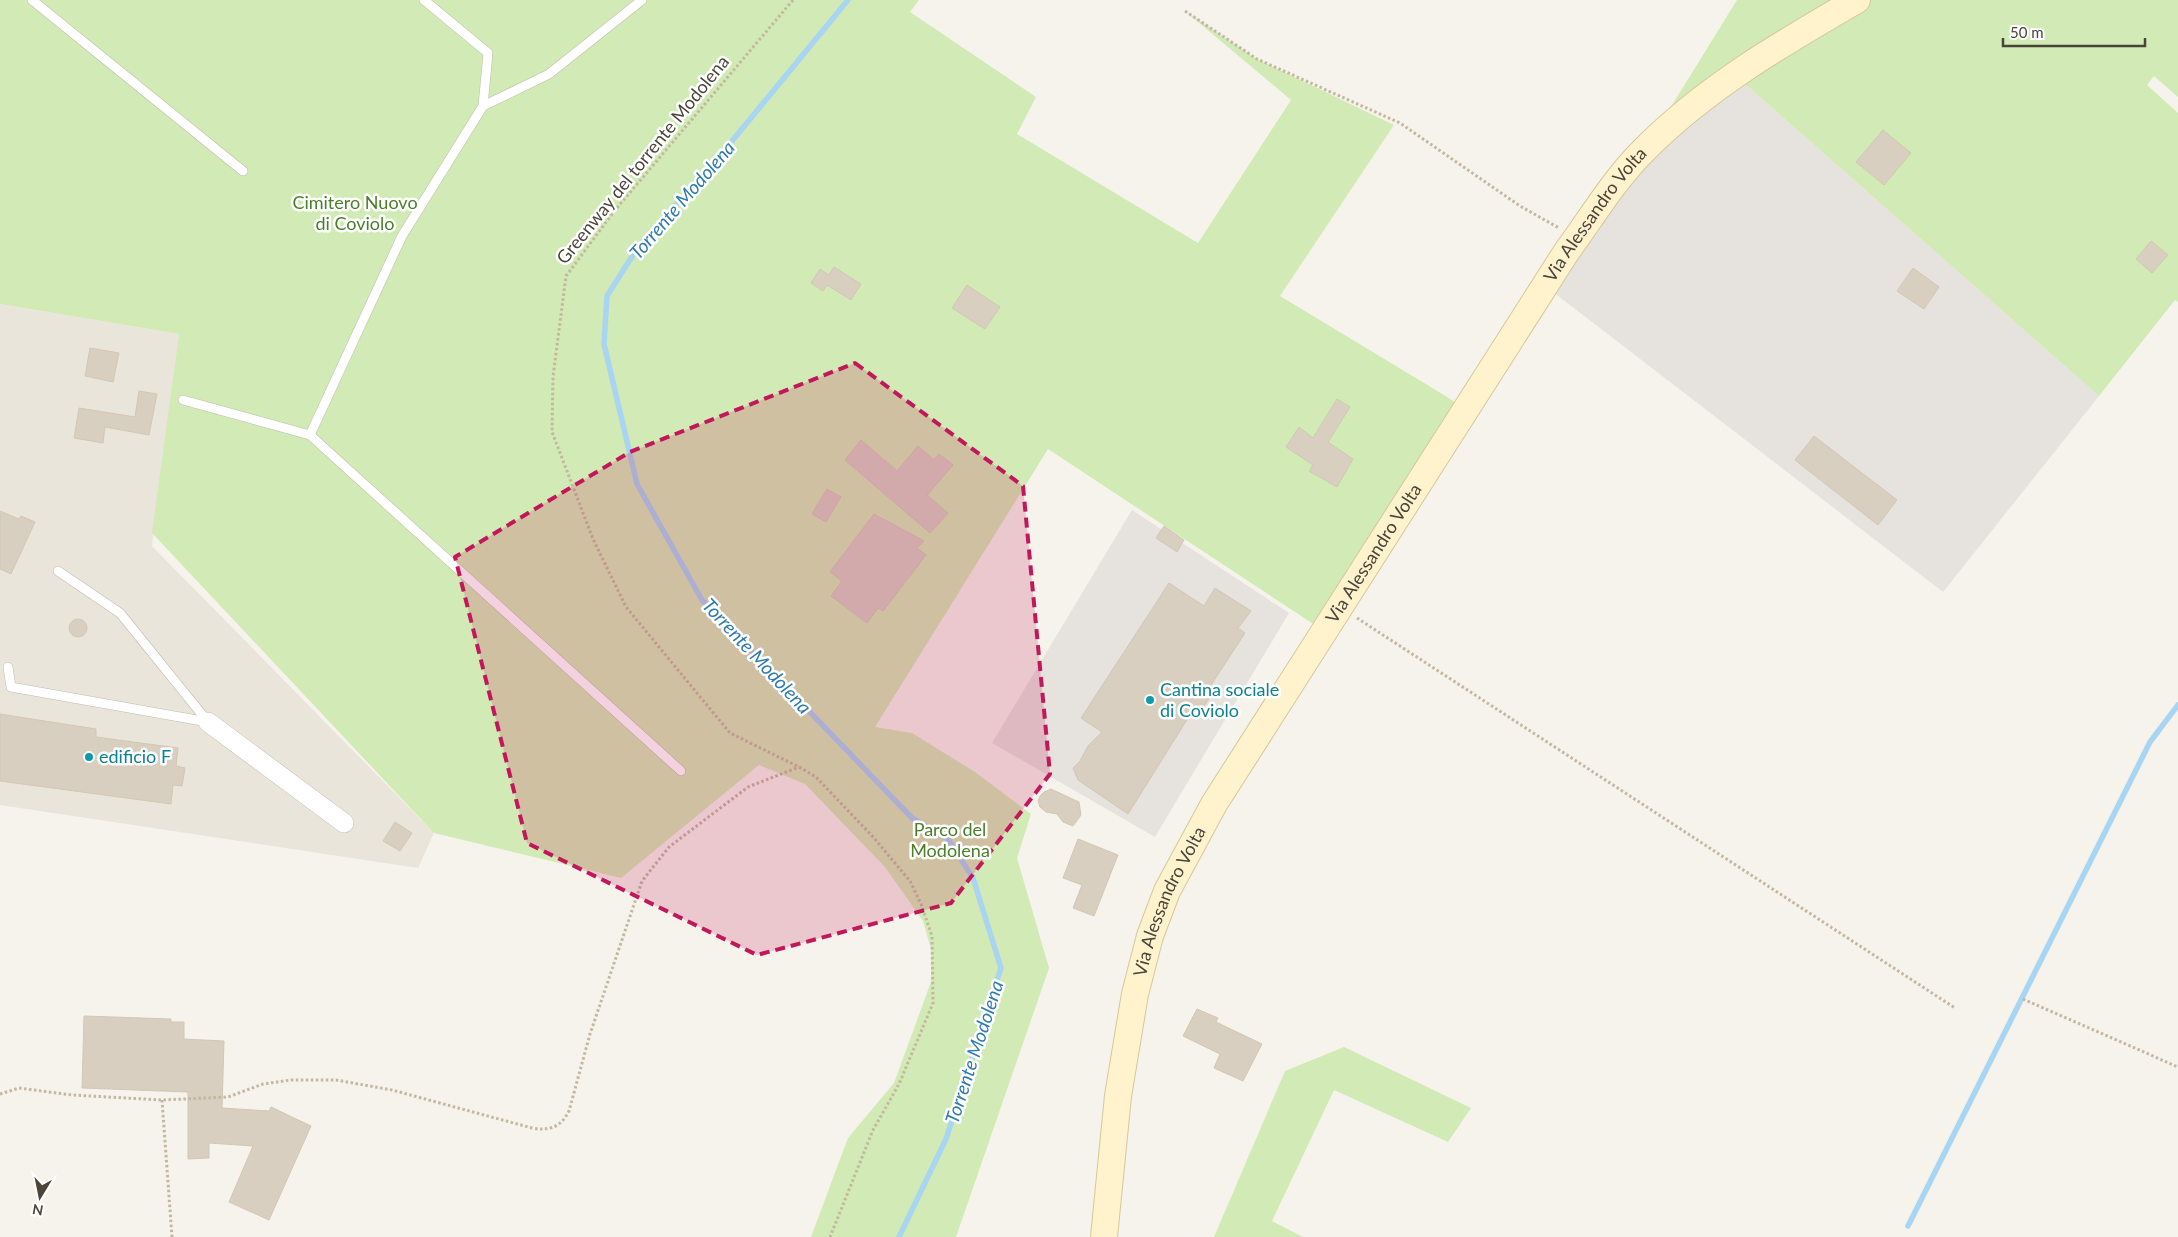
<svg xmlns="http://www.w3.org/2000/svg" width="2178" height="1237" font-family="Lato,sans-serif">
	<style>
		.residential { fill: #eae5da }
		.industrial { fill: #e6e2dd }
		.green { fill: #d2eab5 }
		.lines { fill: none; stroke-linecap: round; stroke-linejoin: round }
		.stream { stroke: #a9d4f2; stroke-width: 5.5 }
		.building { fill: #d8cfc1; stroke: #d3c7b4 }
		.lane-casing { stroke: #c2bbae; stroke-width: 10 }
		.street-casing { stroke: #c2bbae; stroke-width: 20 }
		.secondary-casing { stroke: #d6c79b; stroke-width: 28 }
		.path { stroke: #c4b79f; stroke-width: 3; stroke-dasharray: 2.5 2.5; stroke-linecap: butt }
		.lane { stroke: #fff; stroke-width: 9 }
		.street { stroke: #fff; stroke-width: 19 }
		.secondary { stroke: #fff3cd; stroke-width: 26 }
		.marked { fill: #c2185b; fill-opacity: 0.2; stroke: #c2185b; stroke-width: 4; stroke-dasharray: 10 6; stroke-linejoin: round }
		.culture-dot { fill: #0f9aa8; stroke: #fff; stroke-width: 2 }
		.labels { text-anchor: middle; stroke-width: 5; stroke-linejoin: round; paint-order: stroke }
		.street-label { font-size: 18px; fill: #4b4439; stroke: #fff }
		.park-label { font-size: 18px; fill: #4a7f2a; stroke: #fff }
		.culture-label { font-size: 18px; fill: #0d838f; stroke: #fff; text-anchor: start }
		.water-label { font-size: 19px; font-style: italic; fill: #2e7ab2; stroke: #fff }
	</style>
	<rect width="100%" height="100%" fill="#f6f3ec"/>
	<polygon class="residential" points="0,304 179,334 152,546 434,833 418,868 0,805"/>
	<g class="industrial">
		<polygon points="1735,75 2099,396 1943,592 1553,292 1644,167 1720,99"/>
		<polygon points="1132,510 1289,613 1155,837 992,743"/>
	</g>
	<g class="green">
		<polygon points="0,0 919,0 910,12 1036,97 1017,134 1198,243 1291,100 1185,11 1257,59 1394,125 1280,296 1444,395 1465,409 1324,631 1048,449 875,727 912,733 975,772 1031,814 1017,858 1049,968 956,1237 811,1237 848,1138 894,1083 931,982 931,949 923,921 885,867 805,784 759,765 621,878 434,833 152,533 179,334 0,304"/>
		<polygon points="1737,0 2178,0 2178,97 2154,76 2147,85 2178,113 2178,302 2175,300 2099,396 1735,75 1643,152"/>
		<polygon points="1344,1047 1471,1108 1448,1142 1334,1090 1272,1221 1303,1237 1214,1237 1285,1071"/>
	</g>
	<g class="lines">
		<g class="stream">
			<polyline points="848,0 714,163 638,247 607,296 604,344 637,484 702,600 912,818 948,839 973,878 1001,968 946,1139 899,1237"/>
			<polyline points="1908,1226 2150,742 2178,705"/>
		</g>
	</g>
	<g class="building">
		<polygon points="1883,130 1911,153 1884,185 1856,162"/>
		<polygon points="2151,241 2168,255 2152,273 2136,259"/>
		<polygon points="834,267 861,284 851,300 827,285 823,291 811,283 820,269 829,275"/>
		<polygon points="1913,268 1939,287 1924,309 1897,291"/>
		<polygon points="967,285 1000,307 985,329 952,308"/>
		<polygon points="90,348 119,353 113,382 85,376"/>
		<polygon points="139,391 157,394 149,435 105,427 103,443 74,438 79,408 135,417"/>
		<polygon points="1337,399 1350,407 1328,442 1353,459 1337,487 1309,471 1313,465 1286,447 1299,427 1313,438"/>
		<polygon points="1814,436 1897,500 1878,525 1795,460"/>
		<polygon points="861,440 897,471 918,446 934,460 939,454 953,465 927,495 948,513 930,533 845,460"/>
		<polygon points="827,489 841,497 826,522 812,514"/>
		<polygon points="0,511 19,519 21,516 35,522 11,574 0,569"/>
		<polygon points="874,514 924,541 917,548 926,555 883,611 878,608 867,623 831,596 842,581 830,572"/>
		<polygon points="1164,526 1184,540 1177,552 1156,538"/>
		<polygon points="1169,583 1204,606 1215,588 1251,611 1238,628 1245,633 1209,688 1214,691 1199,714 1193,710 1128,814 1078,780 1073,768 1080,761 1088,746 1102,732 1081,718"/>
		<circle cx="78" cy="628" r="9"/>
		<polygon points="0,714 96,729 96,737 178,748 176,766 185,768 182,786 173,785 171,804 0,781"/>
		<polygon points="1051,789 1079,802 1081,815 1073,826 1063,822 1057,814 1046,812 1040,807 1038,801 1040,796 1044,792"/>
		<polygon points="395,822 412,833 400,851 383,841"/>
		<polygon points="1078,839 1118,855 1094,916 1073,908 1082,885 1063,878"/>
		<polygon points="1197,1009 1218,1018 1216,1022 1262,1044 1243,1081 1214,1068 1220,1054 1183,1036"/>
		<polygon points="84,1016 171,1019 171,1022 184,1022 184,1039 224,1041 222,1108 269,1111 271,1107 311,1126 269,1220 229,1202 253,1146 209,1143 209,1158 188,1159 188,1092 82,1088"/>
	</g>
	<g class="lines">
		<g class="lane-casing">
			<g id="lane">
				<polyline points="32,0 243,171"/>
				<polyline points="483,106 549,74 642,0"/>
				<polyline points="183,400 310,435 681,771"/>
				<polyline points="310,435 402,236 483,106 488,53 424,0"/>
				<polyline points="58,571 120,613 208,722"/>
				<polyline points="8,667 11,687 208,722"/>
			</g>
		</g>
		<g class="street-casing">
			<polyline id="street" points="208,722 344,823"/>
		</g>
		<g class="secondary-casing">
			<g id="secondary">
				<path id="s1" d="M1104 1237 1118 1096 1135 994 1150 936 1167 891 1214 804 1567 251C1592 217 1614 180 1643 151 1705 88 1781 44 1857 0"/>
			</g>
		</g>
		<g class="path">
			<polyline points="793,0 616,209 566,276 553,377 552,432 593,539 626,607 730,733 799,767 816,777 874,838 910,881 921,904 932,936 933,1003 899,1084 873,1130 830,1237"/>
			<polyline points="1185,11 1257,59 1400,123 1520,206 1559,228"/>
			<polyline points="1357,618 1955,1008"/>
			<polyline points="2023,999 2178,1067"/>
			<path d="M0 1094 19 1088 72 1095 162 1100 228 1097 263 1084 291 1080H336L392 1090 532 1128C550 1131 561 1127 569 1111L590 1034 642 881 669 847 748 787 799 767"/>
			<polyline points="162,1100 172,1237"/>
		</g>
		<use href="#lane" class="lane"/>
		<use href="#street" class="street"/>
		<use href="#secondary" class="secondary"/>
	</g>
	<path class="marked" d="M855 363 1023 486 1050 774 951 903 757 955 527 843 455 557 630 452Z"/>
	<g class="culture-dot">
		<circle cx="1150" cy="700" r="5"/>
		<circle cx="89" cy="757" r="5"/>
	</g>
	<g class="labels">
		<g class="street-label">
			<text transform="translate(643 160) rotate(-51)" y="6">Greenway del torrente Modolena</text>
			<text dy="6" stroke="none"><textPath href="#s1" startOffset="1154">Via Alessandro Volta</textPath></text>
			<text dy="6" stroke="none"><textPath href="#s1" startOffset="749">Via Alessandro Volta</textPath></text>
			<text dy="6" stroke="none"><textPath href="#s1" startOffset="344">Via Alessandro Volta</textPath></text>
		</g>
		<g class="park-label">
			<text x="355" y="209">Cimitero Nuovo<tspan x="355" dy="21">di Coviolo</tspan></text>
			<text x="950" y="836">Parco del<tspan x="950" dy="21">Modolena</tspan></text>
		</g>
		<g class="culture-label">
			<text x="1160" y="696">Cantina sociale<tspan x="1160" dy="21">di Coviolo</tspan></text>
			<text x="99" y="763">edificio F</text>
		</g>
		<g class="water-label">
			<text transform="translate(682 200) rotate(-49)" y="7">Torrente Modolena</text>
			<text transform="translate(757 656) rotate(47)" y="7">Torrente Modolena</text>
			<text transform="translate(974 1052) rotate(-72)" y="7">Torrente Modolena</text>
		</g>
	</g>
	<g transform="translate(40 1197) rotate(190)" stroke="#ffffff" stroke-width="4" paint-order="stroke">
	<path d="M0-4L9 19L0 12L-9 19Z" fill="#4b4439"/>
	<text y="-8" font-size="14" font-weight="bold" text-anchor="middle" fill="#4b4439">N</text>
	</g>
	<path d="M2003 38v8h142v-8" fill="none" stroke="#4b4439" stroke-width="2.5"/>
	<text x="2010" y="38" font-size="15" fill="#4b4439" stroke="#ffffff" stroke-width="4" paint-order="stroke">50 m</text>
</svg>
